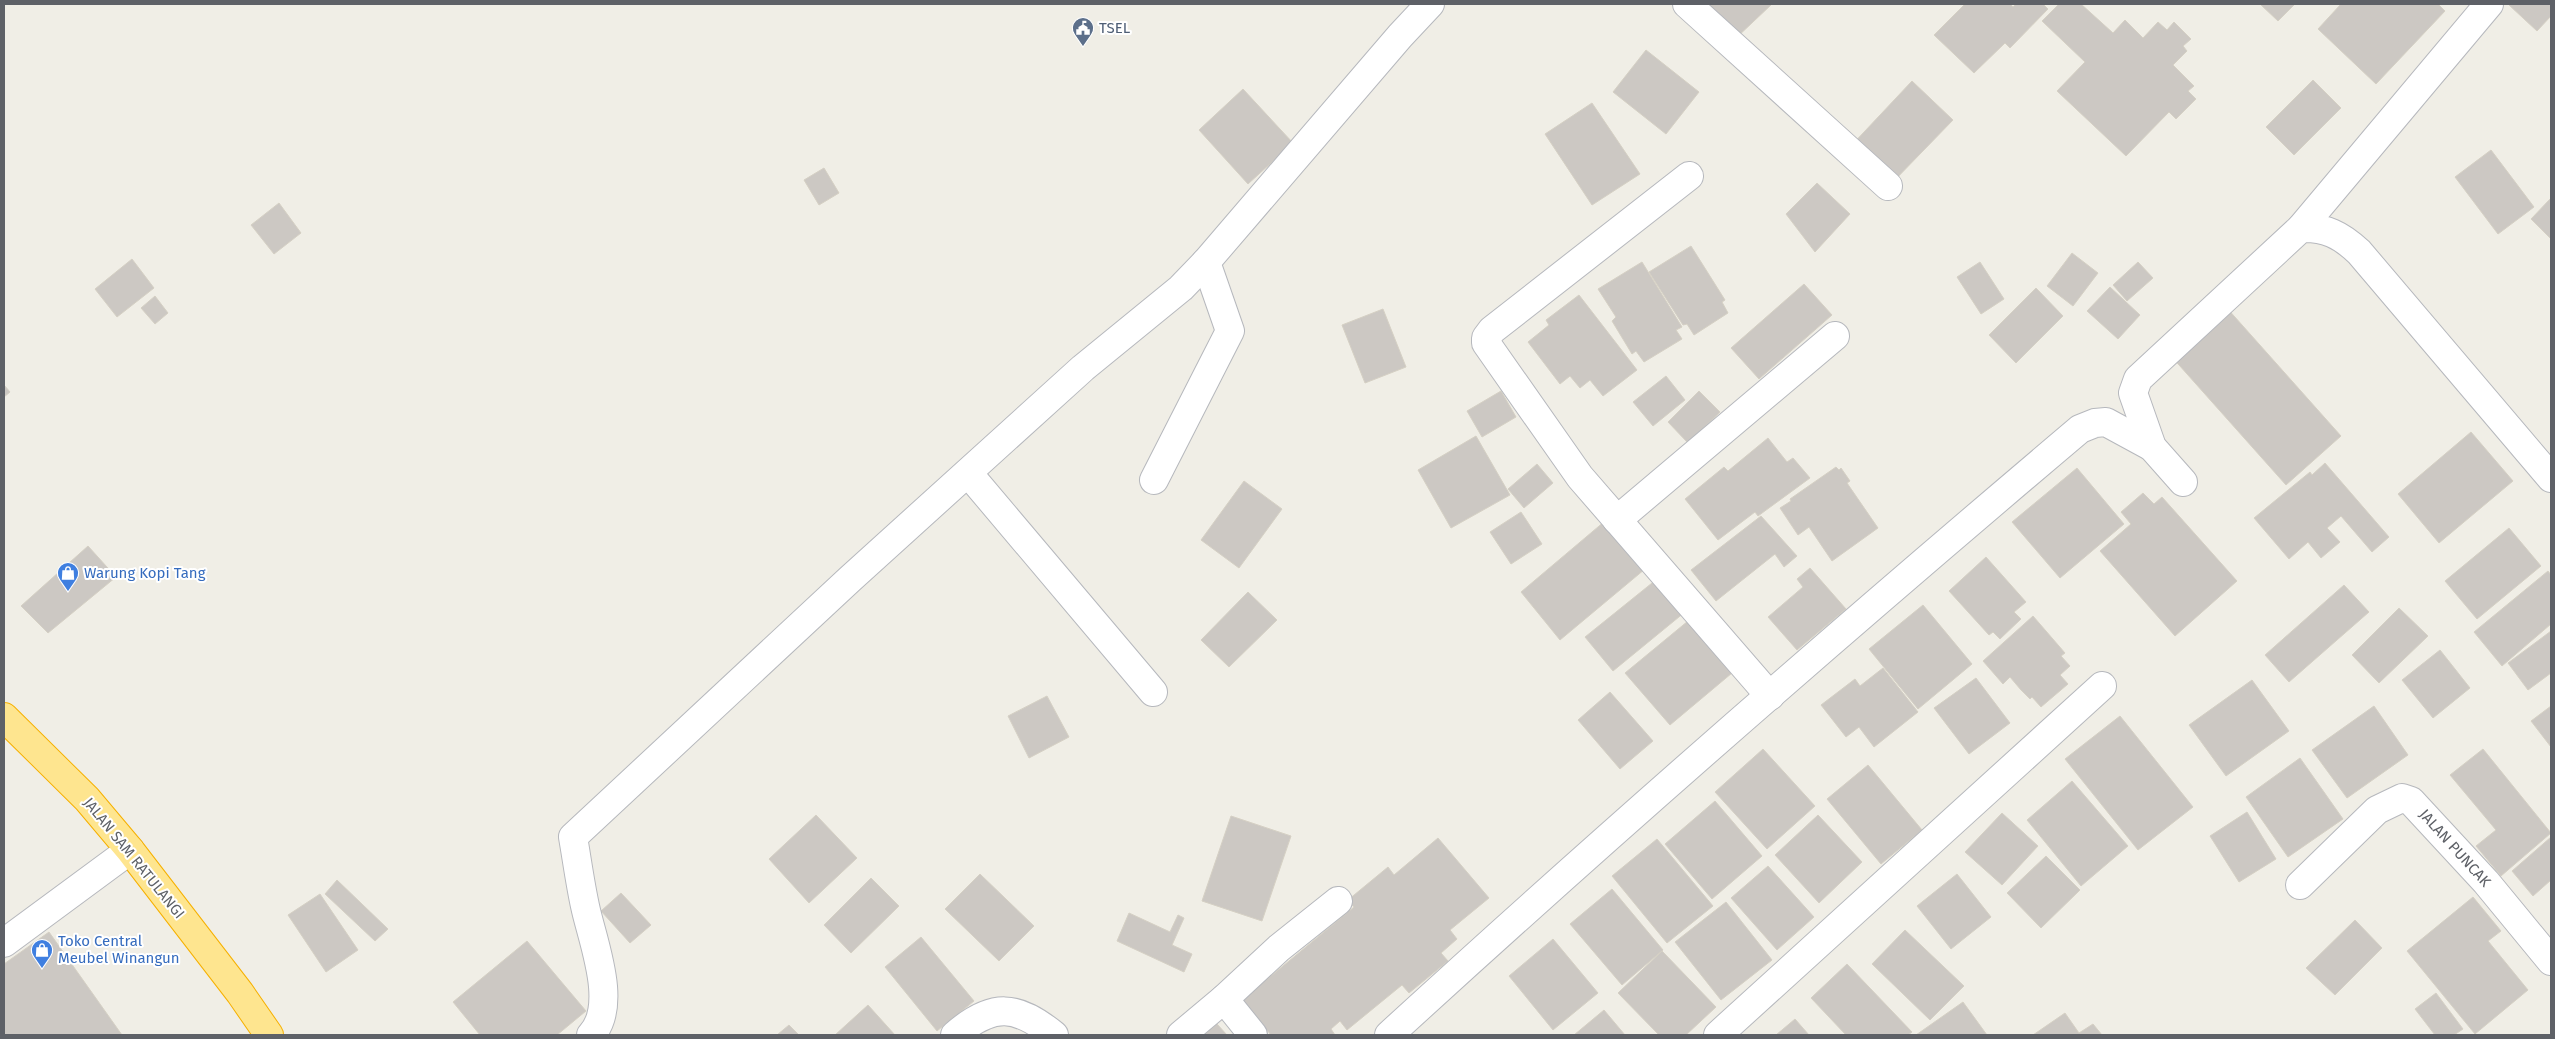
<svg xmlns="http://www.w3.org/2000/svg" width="2555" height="1039" font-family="'Fira Sans',sans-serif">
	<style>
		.building { fill: #ccc8c3; stroke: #d5d0c4 }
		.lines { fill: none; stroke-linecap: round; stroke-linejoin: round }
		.street-casing { stroke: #b6b8bd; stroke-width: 30 }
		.highway-casing { stroke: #f6b000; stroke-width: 30 }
		.street { stroke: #fff; stroke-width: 28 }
		.highway { stroke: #fee58f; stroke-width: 28 }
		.labels { text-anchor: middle; stroke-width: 4; stroke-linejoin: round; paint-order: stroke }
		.service-label { font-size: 15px; fill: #4e5e75; stroke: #fff; text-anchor: start }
		.shop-label { font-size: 15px; fill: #366cbe; stroke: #fff; text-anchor: start }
		.street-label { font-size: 15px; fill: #5e6167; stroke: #fff }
	</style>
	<rect width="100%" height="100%" fill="#f0eee6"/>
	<g class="building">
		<polygon points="1701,4 1772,4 1735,39"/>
		<polygon points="1965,4 2010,4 2013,7 2016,4 2043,4 2048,9 2010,48 2005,43 1974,73 1934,35"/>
		<polygon points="2059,4 2081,4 2113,33 2125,20 2143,38 2158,22 2167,30 2174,22 2191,39 2183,46 2187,51 2173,65 2194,86 2188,91 2196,99 2176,119 2169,112 2126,156 2057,91 2085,62 2042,21"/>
		<polygon points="2260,4 2295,4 2278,21"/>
		<polygon points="2341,4 2438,4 2445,11 2376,84 2318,29"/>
		<polygon points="2511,4 2551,4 2551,16 2537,31 2509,5"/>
		<polygon points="1646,50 1699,92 1666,134 1613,92"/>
		<polygon points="2313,80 2341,108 2294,155 2266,127"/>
		<polygon points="1912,81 1953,120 1889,186 1849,148"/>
		<polygon points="1243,89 1293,143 1248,184 1199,130"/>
		<polygon points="1592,103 1640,174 1592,205 1545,134"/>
		<polygon points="2491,150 2534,207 2498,234 2455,177"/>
		<polygon points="824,168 839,193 819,205 804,180"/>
		<polygon points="1817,183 1850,214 1815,252 1786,214"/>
		<polygon points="2551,198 2551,239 2531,219"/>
		<polygon points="279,203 301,233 274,254 251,225"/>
		<polygon points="1691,246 1725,300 1722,302 1728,313 1694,335 1687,324 1683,325 1649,272"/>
		<polygon points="2072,253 2098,273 2073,306 2047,286"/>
		<polygon points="132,259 154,288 117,317 95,289"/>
		<polygon points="1642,262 1682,327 1676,330 1682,339 1644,362 1636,351 1632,354 1612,321 1616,317 1598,289"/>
		<polygon points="1980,262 2004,299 1981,314 1957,277"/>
		<polygon points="2138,262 2153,278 2127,301 2113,285"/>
		<polygon points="1804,284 1832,315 1759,379 1731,348"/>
		<polygon points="2110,287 2140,315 2118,339 2087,311"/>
		<polygon points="2036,288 2063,316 2016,363 1989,335"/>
		<polygon points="1579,295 1637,370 1603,396 1590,380 1580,388 1570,376 1560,384 1528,342 1549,325 1546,320"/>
		<polygon points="155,296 168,313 155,324 141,308"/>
		<polygon points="2226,307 2341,436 2286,485 2171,356"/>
		<polygon points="1383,309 1406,367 1365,383 1342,325"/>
		<polygon points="1666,376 1685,400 1653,426 1633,402"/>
		<polygon points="4,385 10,392 4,397"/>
		<polygon points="1501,391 1516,417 1482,437 1467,411"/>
		<polygon points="1699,391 1720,412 1688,443 1668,422"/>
		<polygon points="2471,432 2513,481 2439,543 2398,494"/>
		<polygon points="1476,436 1510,495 1451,528 1418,470"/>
		<polygon points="1768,438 1787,462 1793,458 1810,478 1758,516 1755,512 1718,540 1685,499 1724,467 1728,471"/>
		<polygon points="2325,463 2389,537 2372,552 2341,516 2327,528 2340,542 2321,558 2308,542 2289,559 2254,518 2310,472 2312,475"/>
		<polygon points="1537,464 1553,483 1524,508 1508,489"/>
		<polygon points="1836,467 1839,470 1841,468 1850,481 1847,483 1878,528 1832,561 1809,527 1798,535 1780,508 1791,501 1790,499"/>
		<polygon points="2077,468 2124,524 2060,578 2012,522"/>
		<polygon points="1244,481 1282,509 1239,568 1201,540"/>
		<polygon points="2143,493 2154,504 2162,497 2237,581 2175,636 2100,551 2131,524 2121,512"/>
		<polygon points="1521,512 1542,544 1511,564 1490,532"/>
		<polygon points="1761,516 1797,556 1784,567 1775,554 1716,601 1691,570"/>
		<polygon points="1605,521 1645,569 1560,640 1521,592"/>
		<polygon points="2509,528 2541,566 2477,619 2445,581"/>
		<polygon points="88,546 116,577 48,633 21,606"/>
		<polygon points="1986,557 2026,602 2014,612 2021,619 2000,639 1993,632 1989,635 1949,591"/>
		<polygon points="1810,568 1846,609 1797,650 1768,617 1803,587 1797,579"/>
		<polygon points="2548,571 2551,575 2551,624 2502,666 2474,632"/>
		<polygon points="1657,579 1685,612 1613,671 1585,637"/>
		<polygon points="2344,585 2369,612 2289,682 2265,655"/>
		<polygon points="1248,592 1277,620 1229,667 1201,640"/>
		<polygon points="1923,605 1972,664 1918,709 1869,649"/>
		<polygon points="2399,608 2428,636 2379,683 2352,655"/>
		<polygon points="2033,616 2065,653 2061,656 2070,666 2060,675 2068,684 2041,707 2032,697 2030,699 2021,690 2010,677 2003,684 1983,661"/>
		<polygon points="1688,621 1732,673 1670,725 1625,673"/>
		<polygon points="2551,631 2551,673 2528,690 2508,663"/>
		<polygon points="2440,650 2470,688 2433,718 2402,680"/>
		<polygon points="1883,668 1918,712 1874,747 1859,727 1846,737 1821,705 1855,679 1860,686"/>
		<polygon points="1976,678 2010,723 1969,754 1934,708"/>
		<polygon points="2252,680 2289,731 2226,776 2189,725"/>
		<polygon points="1610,692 1653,741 1620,769 1578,720"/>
		<polygon points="1047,696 1069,737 1029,758 1008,716"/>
		<polygon points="2374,706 2408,755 2347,798 2312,750"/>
		<polygon points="2551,706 2551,747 2531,721"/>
		<polygon points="2120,716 2193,807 2138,850 2065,759"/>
		<polygon points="1763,749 1815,806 1767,849 1715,792"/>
		<polygon points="2483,749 2551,833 2501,876 2476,846 2496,830 2450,775"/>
		<polygon points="2300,758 2343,819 2288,857 2246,797"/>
		<polygon points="1868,765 1922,830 1881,864 1827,799"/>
		<polygon points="2072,781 2128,846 2081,886 2027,820"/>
		<polygon points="1715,801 1762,856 1712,899 1665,844"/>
		<polygon points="2247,812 2276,859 2239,882 2210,836"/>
		<polygon points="2002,813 2038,846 2002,885 1965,852"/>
		<polygon points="816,815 857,858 809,903 769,859"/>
		<polygon points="1818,815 1862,862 1819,903 1775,855"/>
		<polygon points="1231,816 1291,836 1262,921 1202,901"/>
		<polygon points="2551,837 2551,880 2533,896 2512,871"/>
		<polygon points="1438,838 1489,898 1450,930 1457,939 1441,953 1448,961 1409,993 1402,985 1347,1030 1340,1021 1331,1029 1335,1035 1271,1035 1242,1000 1354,907 1348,900 1388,867 1394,875"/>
		<polygon points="1657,839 1713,906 1667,943 1612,876"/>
		<polygon points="2046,856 2080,890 2041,928 2007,893"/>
		<polygon points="1768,866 1814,917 1777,950 1731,898"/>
		<polygon points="980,874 1034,926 999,961 945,909"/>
		<polygon points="1957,874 1991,917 1951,949 1917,906"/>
		<polygon points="871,878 899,906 851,953 824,925"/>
		<polygon points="337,880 388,929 375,941 325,894"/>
		<polygon points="1612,889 1663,950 1622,985 1570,924"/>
		<polygon points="621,893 651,925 630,943 601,911"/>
		<polygon points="320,894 358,950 326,972 288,915"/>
		<polygon points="2473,897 2501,931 2488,941 2528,990 2475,1034 2407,951"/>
		<polygon points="1726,902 1772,960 1721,1000 1675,942"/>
		<polygon points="1129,913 1170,932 1178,915 1184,918 1172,945 1192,954 1184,972 1117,941"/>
		<polygon points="2355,920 2382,948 2335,995 2306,968"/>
		<polygon points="1905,930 1964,986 1930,1020 1872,964"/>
		<polygon points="49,932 122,1035 4,1035 4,964"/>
		<polygon points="921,937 974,1001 937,1031 885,967"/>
		<polygon points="1553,939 1598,993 1553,1030 1509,976"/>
		<polygon points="527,941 586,1011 557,1035 480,1035 453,1002"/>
		<polygon points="1662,951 1716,1007 1686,1035 1659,1035 1618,993"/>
		<polygon points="1847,964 1912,1032 1908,1035 1846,1035 1811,998"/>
		<polygon points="2436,993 2463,1029 2454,1035 2435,1035 2415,1009"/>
		<polygon points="1963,1002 1987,1035 1916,1035"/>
		<polygon points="868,1005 895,1035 835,1035"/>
		<polygon points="1604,1010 1625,1035 1574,1035"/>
		<polygon points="2065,1013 2079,1033 2093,1024 2102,1035 2033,1035"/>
		<polygon points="1795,1019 1809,1035 1776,1035"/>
		<polygon points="1217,1024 1227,1035 1204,1035"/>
		<polygon points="789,1025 799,1035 777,1035"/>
	</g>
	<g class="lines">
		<g class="street-casing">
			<g id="street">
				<polyline points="1687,4 1888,186"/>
				<polyline points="1689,176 1492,330 1486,338 1486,343 1580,477 1770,696"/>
				<polyline points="2301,228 2489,4"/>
				<polyline points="968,473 1153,692"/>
				<polyline points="1154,480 1230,331 1206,262"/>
				<path d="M2183 482 2152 447 2133 393 2138 379 2301 228C2325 227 2341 235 2359 252L2551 478"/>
				<polyline points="1617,520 1835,336"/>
				<polyline points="2300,885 2377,810 2402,798 2411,801 2486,882 2551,961"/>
				<polyline points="4,943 130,850"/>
				<path d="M591 1035C619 1005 592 940 585 906 580 883 577 860 573 837L850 579 1083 368 1181 288 1206 262 1400 36 1430 4"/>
				<path d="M955 1035C993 1002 1017 1005 1054 1035"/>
				<polyline points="1181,1035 1224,999"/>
				<polyline points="1253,1035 1224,999 1279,948 1338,901"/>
				<path d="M1389 1035C1615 828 1846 627 2080 429L2095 423 2106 422 2152 447"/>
				<polyline points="1718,1035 2102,686"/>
			</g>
		</g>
		<g class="highway-casing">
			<polyline id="highway" points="4,717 87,799 130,850 240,993 269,1035"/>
		</g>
		<use href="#street" class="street"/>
		<use href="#highway" class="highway"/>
	</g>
	<defs>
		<g id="civic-pin" transform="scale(1.125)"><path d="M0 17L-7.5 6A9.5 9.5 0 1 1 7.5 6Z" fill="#5c6f8a" stroke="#fff"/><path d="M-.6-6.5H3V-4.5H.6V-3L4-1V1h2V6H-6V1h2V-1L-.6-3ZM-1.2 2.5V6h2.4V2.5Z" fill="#fff"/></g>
		<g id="shop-pin" transform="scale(1.125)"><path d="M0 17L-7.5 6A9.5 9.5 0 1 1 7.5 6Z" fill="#3f7fe0" stroke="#fff"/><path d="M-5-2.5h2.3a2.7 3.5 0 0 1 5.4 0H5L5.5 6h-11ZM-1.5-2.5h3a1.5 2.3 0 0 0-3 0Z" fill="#fff"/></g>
	</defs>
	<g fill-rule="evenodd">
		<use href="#civic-pin" x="1083" y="28"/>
		<use href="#shop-pin" x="68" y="573"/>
		<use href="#shop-pin" x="42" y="950"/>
	</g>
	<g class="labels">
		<g class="service-label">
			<text x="1099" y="33">TSEL</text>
		</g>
		<g class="shop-label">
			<text x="84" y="578">Warung Kopi Tang</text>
			<text x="58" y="946">Toko Central<tspan x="58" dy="17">Meubel Winangun</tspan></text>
		</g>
		<g class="street-label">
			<text transform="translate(2455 848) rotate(48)" y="5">JALAN PUNCAK</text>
			<text transform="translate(134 858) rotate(51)" y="5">JALAN SAM RATULANGI</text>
		</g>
	</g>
	<rect width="2555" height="1039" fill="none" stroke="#5e6167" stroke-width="10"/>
</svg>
